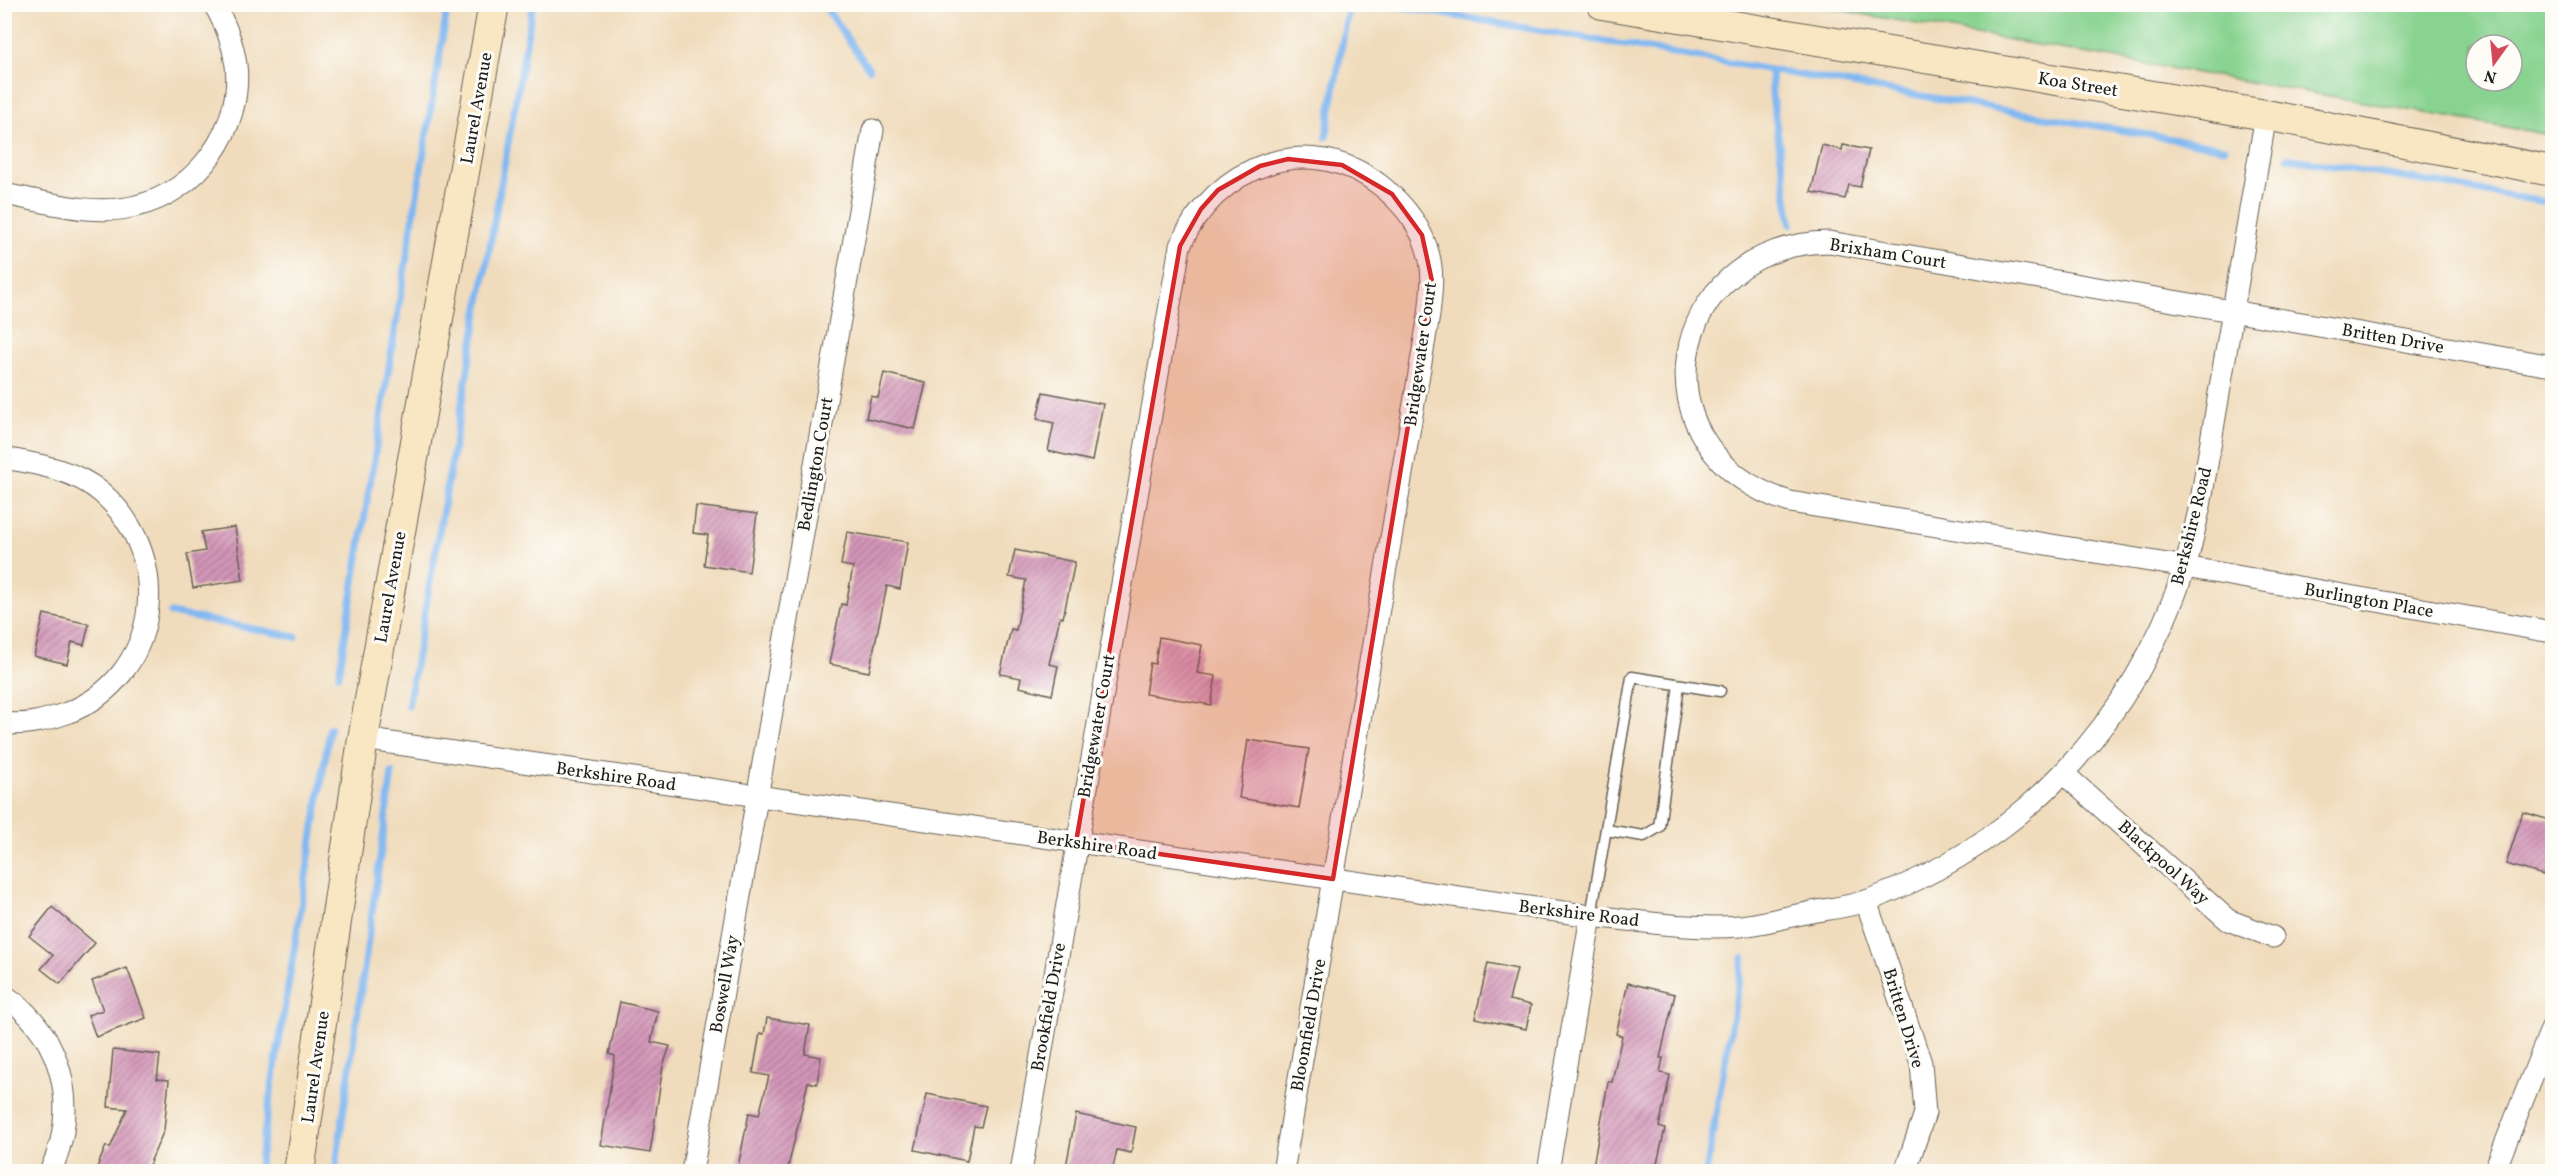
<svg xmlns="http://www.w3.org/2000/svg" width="2557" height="1176" font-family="Vollkorn,serif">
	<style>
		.green { fill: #88d390; stroke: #527856; stroke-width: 1.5; fill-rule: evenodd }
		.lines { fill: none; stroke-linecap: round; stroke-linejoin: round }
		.stream { stroke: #81b8f1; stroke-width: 7 }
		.building { fill: url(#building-hatch) }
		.service-casing { stroke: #665f54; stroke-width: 13 }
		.minor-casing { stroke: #665f54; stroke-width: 23 }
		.secondary-casing { stroke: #665f54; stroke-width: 32 }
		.service { stroke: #fff; stroke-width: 10 }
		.minor { stroke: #fff; stroke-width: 21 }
		.secondary { stroke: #f9e7c3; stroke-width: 30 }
		.marked { fill: #d62828; fill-opacity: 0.2; stroke: #d62828; stroke-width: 4.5; stroke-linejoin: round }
		.labels { text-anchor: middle; stroke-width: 6; stroke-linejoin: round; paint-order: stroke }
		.street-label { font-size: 18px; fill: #1c1c1c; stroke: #fdfcf7 }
	</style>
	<defs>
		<pattern id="building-hatch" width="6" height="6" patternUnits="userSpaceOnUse" patternTransform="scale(1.5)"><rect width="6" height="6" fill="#d395b8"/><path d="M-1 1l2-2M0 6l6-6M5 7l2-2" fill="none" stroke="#aa7995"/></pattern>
	</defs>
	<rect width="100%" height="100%" fill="#fdfcf7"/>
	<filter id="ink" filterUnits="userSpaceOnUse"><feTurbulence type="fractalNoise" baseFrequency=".0167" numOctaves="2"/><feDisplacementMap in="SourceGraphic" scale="12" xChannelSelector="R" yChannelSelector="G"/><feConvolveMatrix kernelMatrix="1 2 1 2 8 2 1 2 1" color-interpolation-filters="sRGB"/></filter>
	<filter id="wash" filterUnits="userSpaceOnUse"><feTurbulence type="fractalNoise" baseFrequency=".008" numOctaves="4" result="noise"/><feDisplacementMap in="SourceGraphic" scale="24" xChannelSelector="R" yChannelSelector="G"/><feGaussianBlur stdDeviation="1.35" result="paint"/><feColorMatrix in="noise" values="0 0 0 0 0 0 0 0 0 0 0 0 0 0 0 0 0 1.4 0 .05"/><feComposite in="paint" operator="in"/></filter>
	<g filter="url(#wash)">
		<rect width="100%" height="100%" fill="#f0dcbc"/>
		<path class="green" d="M2438 5 2457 7 2460 4 2552 5V135L1809 5ZM2476 45H2512V81H2476Z"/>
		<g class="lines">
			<g class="stream">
				<polyline points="823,4 869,69"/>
				<polyline points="1386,4 2225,148"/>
				<polyline points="1771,70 1772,95 1791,224"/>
				<polyline points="1326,137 1349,4"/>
				<polyline points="2287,158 2552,203"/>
				<polyline points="171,613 296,637"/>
				<polyline points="339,675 448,4"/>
				<polyline points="408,706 533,4"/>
				<polyline points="258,1172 330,728"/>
				<polyline points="335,1172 392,773"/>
				<polyline points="1706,1172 1743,958"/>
			</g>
		</g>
		<g id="blocks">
			<g class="building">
				<polygon points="1822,145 1842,150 1843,145 1869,150 1860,187 1849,185 1845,199 1811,192"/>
				<polygon points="884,373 926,383 915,429 866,418 871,396 878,398"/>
				<polygon points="1043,392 1103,404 1092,461 1048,451 1054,423 1037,419"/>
				<polygon points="696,506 757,514 749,572 704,565 708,535 693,533"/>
				<polygon points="235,527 243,580 193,588 187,554 205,551 201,532"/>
				<polygon points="847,532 908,542 900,589 887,586 869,672 829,664 841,604 846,605 853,567 841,565"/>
				<polygon points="1015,550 1075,562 1063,618 1060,617 1049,664 1058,666 1052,695 1019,687 1021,678 1000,674 1011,629 1016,630 1026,580 1009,577"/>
				<polygon points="44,614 89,624 84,645 72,642 67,664 34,656"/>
				<polygon points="1159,637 1202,645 1197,673 1216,676 1211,705 1145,694 1150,663 1155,664"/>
				<polygon points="1248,740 1309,749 1299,808 1239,798"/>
				<polygon points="2523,812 2553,821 2553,878 2506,864"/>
				<polygon points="52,907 95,943 60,984 41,969 53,955 29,936"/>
				<polygon points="1488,963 1517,969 1509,1000 1531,1005 1526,1029 1475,1018"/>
				<polygon points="127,968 146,1018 96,1037 88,1015 103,1010 92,981"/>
				<polygon points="1628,983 1675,994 1660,1058 1663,1058 1660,1073 1670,1075 1659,1127 1665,1129 1655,1172 1592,1172 1608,1082 1612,1082 1622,1036 1616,1034"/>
				<polygon points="620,1002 658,1011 651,1042 670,1046 663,1066 650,1153 601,1145 615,1056 609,1054"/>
				<polygon points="767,1018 810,1025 805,1054 821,1057 817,1084 808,1082 787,1172 737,1172 749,1113 759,1115 769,1076 753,1073 760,1033 764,1034"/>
				<polygon points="113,1050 160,1055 157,1079 169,1080 164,1130 146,1172 95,1172 106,1146 110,1148 127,1109 108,1107"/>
				<polygon points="927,1094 986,1106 981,1127 974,1126 967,1161 915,1150"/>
				<polygon points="1076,1114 1136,1127 1131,1153 1117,1150 1112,1172 1065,1172"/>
			</g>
		</g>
	</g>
	<g filter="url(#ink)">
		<use href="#blocks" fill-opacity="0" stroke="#665f54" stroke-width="1.5"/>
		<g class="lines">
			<g class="service-casing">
				<g id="service">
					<polyline points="1606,830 1644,836 1659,827 1679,685"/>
					<polyline points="1591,916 1632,677 1720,691"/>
				</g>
			</g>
			<g class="minor-casing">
				<g id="minor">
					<path d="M4 194C47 202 94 217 136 206 198 192 243 128 236 65 233 42 225 24 214 4"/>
					<path d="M2552 366 1829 242C1664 245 1630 453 1790 502L2168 564 2552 632"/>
					<path d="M4 458C38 464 75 470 102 493 176 558 160 677 67 713 47 720 26 726 4 723"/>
					<path d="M363 739 1591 916C1640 921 1691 930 1740 926 1762 924 1785 917 1807 913 1827 909 1849 907 1869 900 2022 844 2134 722 2185 567 2191 548 2195 526 2200 506L2266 115"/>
					<polyline points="2063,773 2228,920 2273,937"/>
					<polyline points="1866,901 1921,1063 1925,1113 1905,1172"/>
					<path d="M4 995C64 1036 80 1108 50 1172"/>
					<polyline points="692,1172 873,130"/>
					<path d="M1021 1172 1180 246C1215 166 1307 129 1380 185 1404 204 1422 226 1429 256 1434 275 1431 295 1429 315L1283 1172"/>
					<polyline points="1548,1172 1591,916"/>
					<polyline points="2494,1172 2552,1027"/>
				</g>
			</g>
			<g class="secondary-casing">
				<g id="secondary">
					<polyline points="1602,4 2266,115 2552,171"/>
					<polyline points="299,1172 363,739 494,4"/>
				</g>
			</g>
			<use href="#service" class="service"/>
			<use href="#minor" class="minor"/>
			<use href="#secondary" class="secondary"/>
		</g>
	</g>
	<path class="marked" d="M1288 159 1342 165 1392 194 1422 235 1432 281 1333 879 1076 842 1180 246 1201 209 1218 190 1260 166Z"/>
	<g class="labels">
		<g class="street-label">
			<text transform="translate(2078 84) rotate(9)" y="6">Koa Street</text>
			<text transform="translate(476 108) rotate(-80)" y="6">Laurel Avenue</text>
			<text transform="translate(1888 253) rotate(9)" y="6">Brixham Court</text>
			<text transform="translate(2393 338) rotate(10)" y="6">Britten Drive</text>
			<text transform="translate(1420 354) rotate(-82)" y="6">Bridgewater Court</text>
			<text transform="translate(815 464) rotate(-80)" y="6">Bedlington Court</text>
			<text transform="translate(2191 526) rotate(-76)" y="6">Berkshire Road</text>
			<text transform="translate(390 587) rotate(-80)" y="6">Laurel Avenue</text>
			<text transform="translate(2369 600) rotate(10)" y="6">Burlington Place</text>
			<text transform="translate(1096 726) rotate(-80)" y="6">Bridgewater Court</text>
			<text transform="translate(616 776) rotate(8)" y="6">Berkshire Road</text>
			<text transform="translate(1097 845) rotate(8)" y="6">Berkshire Road</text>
			<text transform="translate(2164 862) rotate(42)" y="6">Blackpool Way</text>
			<text transform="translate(1579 913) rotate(7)" y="6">Berkshire Road</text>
			<text transform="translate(724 984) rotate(-80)" y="6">Boswell Way</text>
			<text transform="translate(1048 1007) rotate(-80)" y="6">Brookfield Drive</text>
			<text transform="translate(1904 1018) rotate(73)" y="6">Britten Drive</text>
			<text transform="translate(1308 1025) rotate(-80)" y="6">Bloomfield Drive</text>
			<text transform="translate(315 1067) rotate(-82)" y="6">Laurel Avenue</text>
		</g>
	</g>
	<rect width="2557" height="1176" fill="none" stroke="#fdfcf7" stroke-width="24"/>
	<g transform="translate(2494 63) rotate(195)"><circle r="28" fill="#fdfcf7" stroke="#a3a29f" stroke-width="1.5"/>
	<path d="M0-4.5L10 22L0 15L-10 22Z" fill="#d1495b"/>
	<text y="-9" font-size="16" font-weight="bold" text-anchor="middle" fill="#1c1c1c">N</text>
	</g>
</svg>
